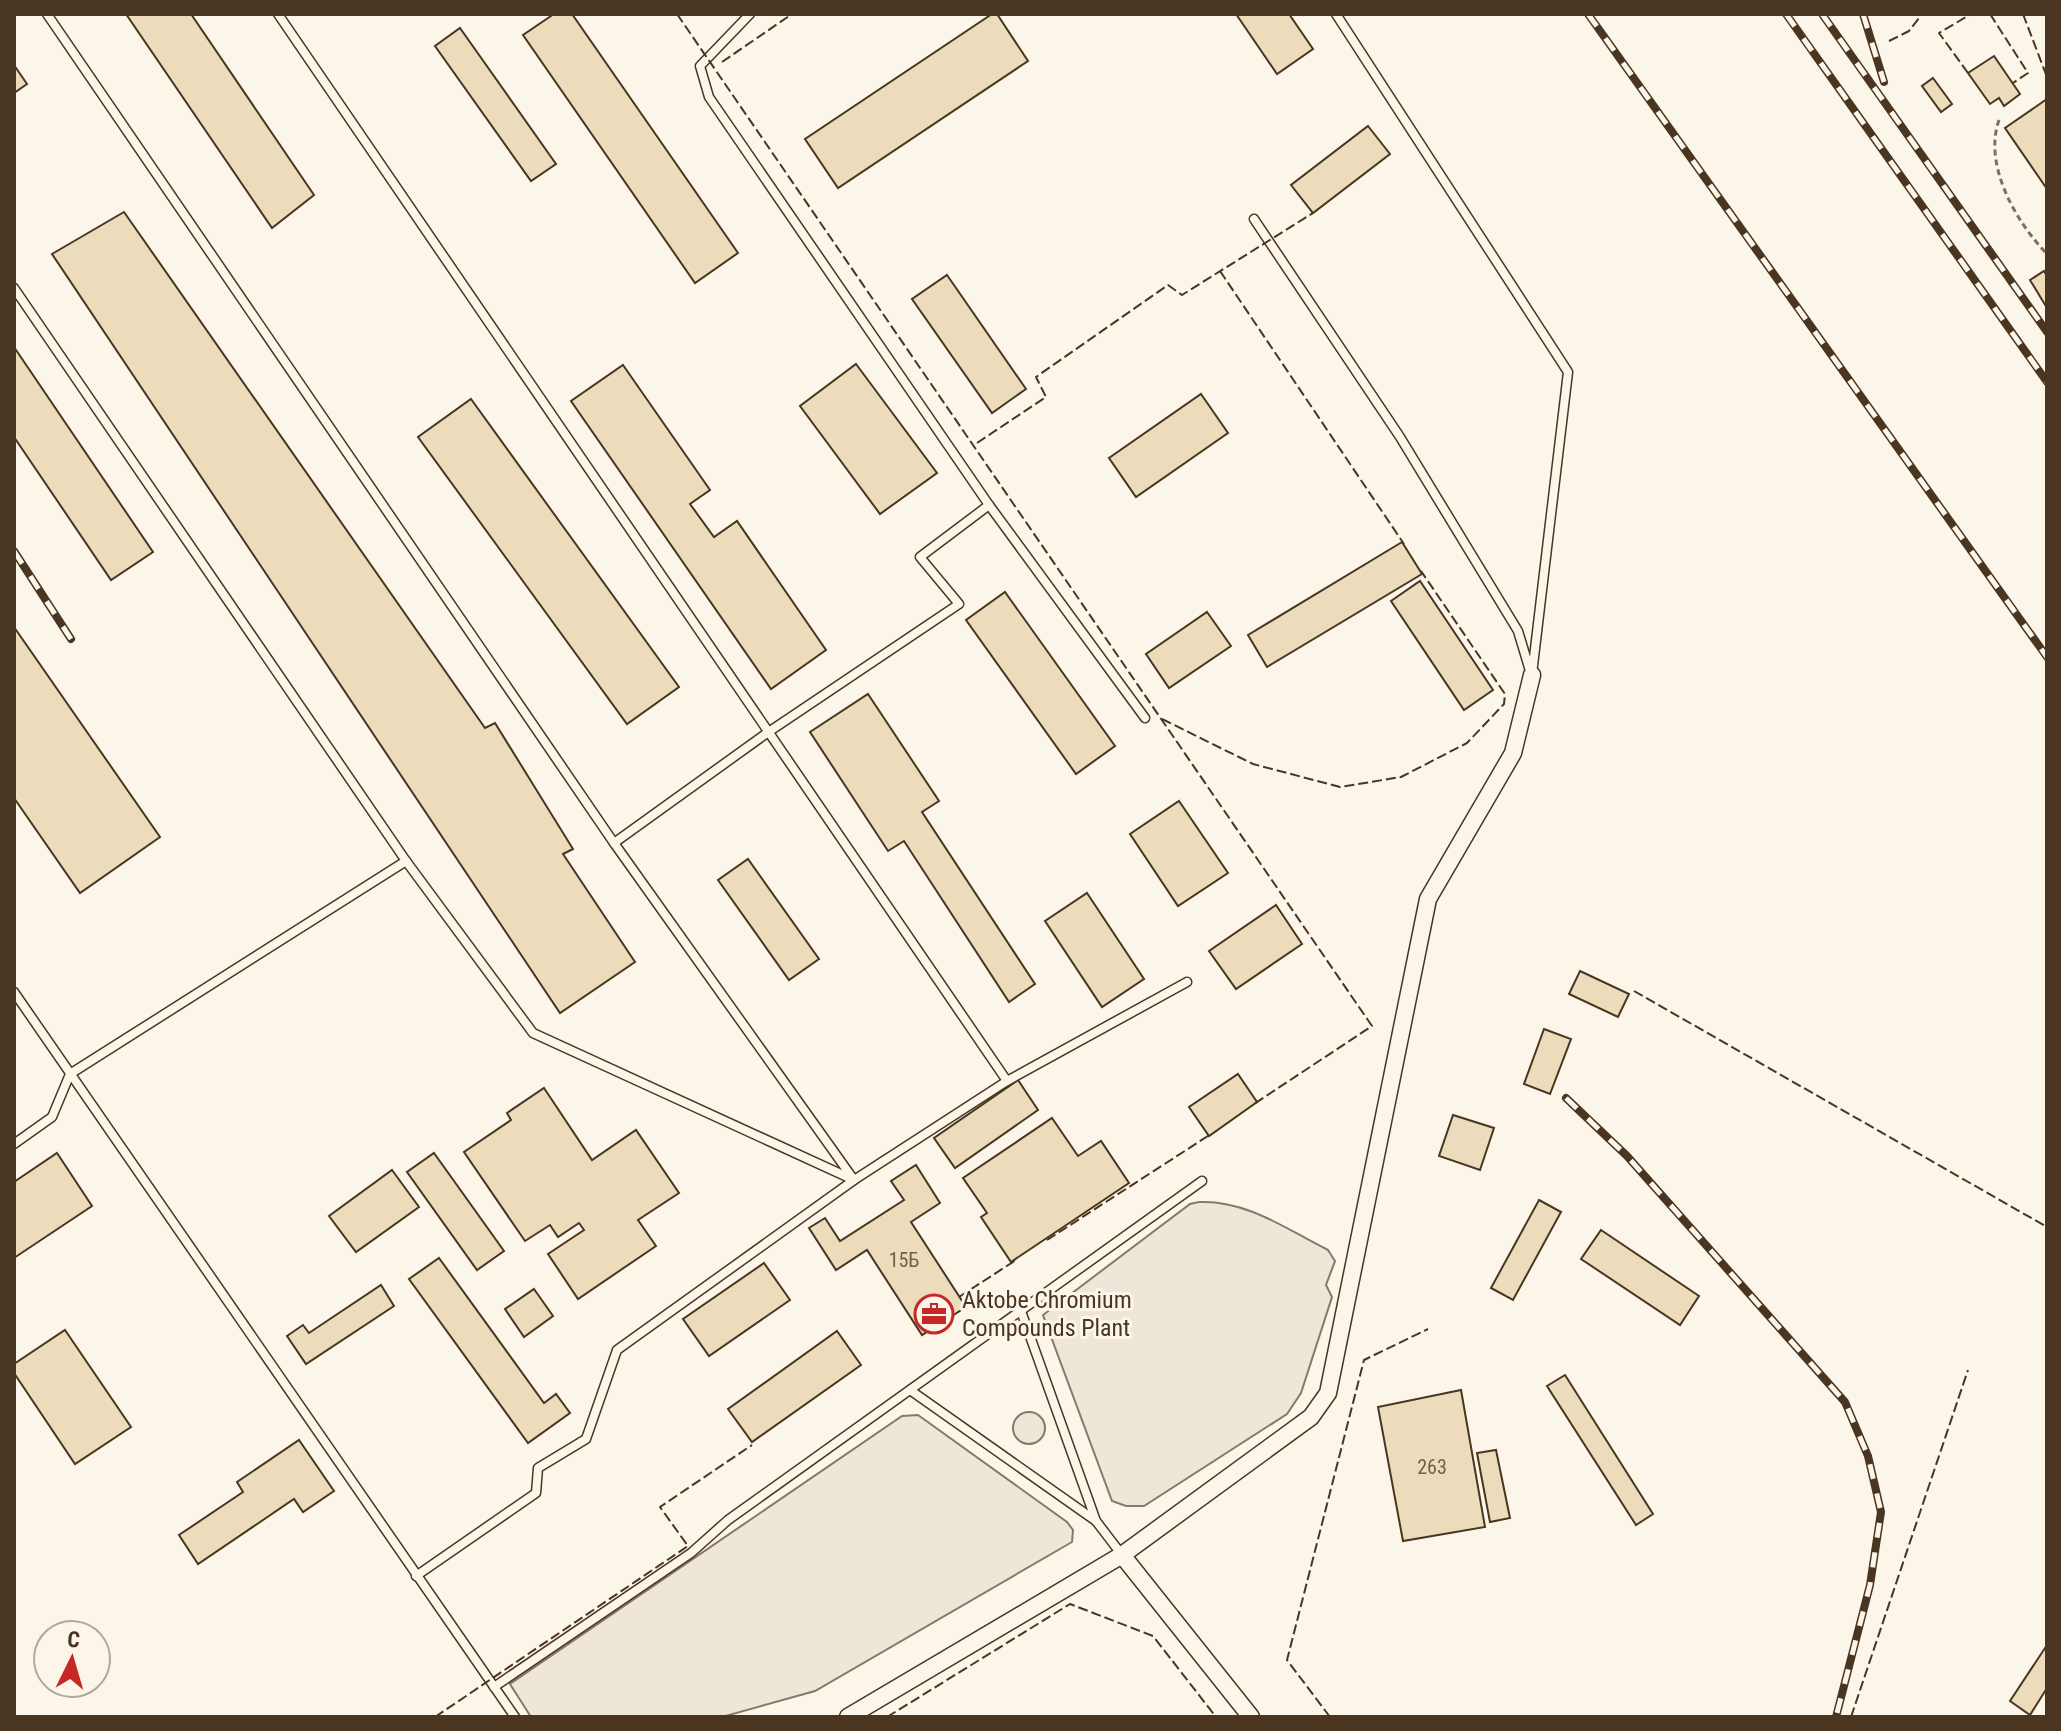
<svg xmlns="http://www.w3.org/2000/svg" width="2061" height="1731" font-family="'Roboto Condensed',sans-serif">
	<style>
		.green { fill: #ede6d9; stroke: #887966; stroke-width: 2 }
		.building { fill: #ecdcbc; stroke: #4a3520; stroke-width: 2 }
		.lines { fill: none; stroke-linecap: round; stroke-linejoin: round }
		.lane-casing { stroke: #4a3520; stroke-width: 11 }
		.street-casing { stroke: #4a3520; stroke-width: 19 }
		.path { stroke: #7f6f5c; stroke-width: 3; stroke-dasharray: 6 4; stroke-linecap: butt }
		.lane { stroke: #fbf6e9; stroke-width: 8 }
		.street { stroke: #fbf6e9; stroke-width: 16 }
		.rail-casing { stroke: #4a3520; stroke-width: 8 }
		.rail { stroke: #fbf6e9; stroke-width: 5; stroke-dasharray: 15; stroke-linecap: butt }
		.fence { stroke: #4a3520; stroke-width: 2; stroke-dasharray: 10 4; stroke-linecap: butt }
		.labels { text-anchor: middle; stroke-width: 6; stroke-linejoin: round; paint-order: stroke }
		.number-label { font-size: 20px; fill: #725f47 }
		.poi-label { font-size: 24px; fill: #4a3520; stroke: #fbf6e9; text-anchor: start }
	</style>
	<rect width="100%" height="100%" fill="#fbf6e9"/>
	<g class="green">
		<path d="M1199 1202C1247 1200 1286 1229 1328 1250L1335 1261 1326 1285 1332 1297 1301 1393 1287 1414 1144 1506H1126L1112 1501 1043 1315 1190 1204Z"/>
		<circle cx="1029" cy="1428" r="16"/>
		<polygon points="918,1415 1067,1522 1073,1530 1072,1542 815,1691 722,1717 531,1717 510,1684 902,1416"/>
	</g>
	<g class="building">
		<polygon points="126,14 191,14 314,195 272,228"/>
		<polygon points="554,14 572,14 738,253 695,283 523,35"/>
		<polygon points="992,14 997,14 1028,61 838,188 805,139"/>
		<polygon points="1236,14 1289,14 1313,49 1277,74"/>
		<polygon points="460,28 556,164 531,181 435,46"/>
		<polygon points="1994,56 2020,94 2004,106 1999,98 1990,104 1968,73"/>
		<polygon points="14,65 27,84 14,93"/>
		<polygon points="1933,78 1952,104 1941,112 1922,86"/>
		<polygon points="2047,99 2047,189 2005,128"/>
		<polygon points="1368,126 1390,154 1313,213 1291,185"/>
		<polygon points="124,212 485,728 495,723 573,849 563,854 635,962 560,1013 52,254"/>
		<polygon points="2044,271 2047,276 2047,308 2030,280"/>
		<polygon points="947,275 1026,389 992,413 912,299"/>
		<polygon points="14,347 153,552 111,580 14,437"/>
		<polygon points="856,364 937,473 880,514 800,406"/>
		<polygon points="623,365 710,490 690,504 714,537 737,521 826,650 771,689 571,401"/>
		<polygon points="1201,394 1228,433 1136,497 1109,458"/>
		<polygon points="471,399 679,687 627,724 418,437"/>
		<polygon points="1402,542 1422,574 1267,667 1248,635"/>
		<polygon points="1420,581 1493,690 1464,710 1391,601"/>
		<polygon points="1005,592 1115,746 1076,774 966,620"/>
		<polygon points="1207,612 1231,646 1169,688 1146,654"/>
		<polygon points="14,627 160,837 80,893 14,798"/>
		<polygon points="868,694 939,801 922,812 1035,984 1009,1002 904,841 888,851 810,732"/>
		<polygon points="1179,801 1228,873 1178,906 1130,834"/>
		<polygon points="748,859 819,959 789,980 718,880"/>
		<polygon points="1087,893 1144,979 1102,1007 1045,921"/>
		<polygon points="1276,905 1302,944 1236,989 1209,951"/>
		<polygon points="1580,971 1629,994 1618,1017 1569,994"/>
		<polygon points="1544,1029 1571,1039 1550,1094 1524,1084"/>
		<polygon points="1238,1074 1257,1102 1209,1136 1189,1107"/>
		<polygon points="1018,1080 1038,1110 955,1168 934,1138"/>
		<polygon points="544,1088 592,1160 636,1130 679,1193 638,1220 656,1246 578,1299 548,1254 584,1230 579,1223 558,1237 550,1225 525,1241 464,1152 511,1120 507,1113"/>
		<polygon points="1453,1115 1494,1128 1480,1170 1439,1156"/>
		<polygon points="1052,1118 1078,1156 1101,1141 1129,1183 1011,1262 981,1217 987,1213 963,1178"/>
		<polygon points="57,1153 92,1206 14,1258 14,1182"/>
		<polygon points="434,1153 504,1251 477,1270 407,1172"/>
		<polygon points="916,1165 940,1203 911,1222 966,1307 922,1335 867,1250 836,1270 809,1228 825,1218 840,1241 904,1200 891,1181"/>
		<polygon points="392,1170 419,1207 356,1252 329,1216"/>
		<polygon points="1539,1200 1561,1212 1513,1300 1491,1288"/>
		<polygon points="1601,1230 1699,1296 1680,1325 1581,1259"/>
		<polygon points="439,1258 544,1403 556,1394 570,1413 528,1443 409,1279"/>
		<polygon points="764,1263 790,1300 709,1356 683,1319"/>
		<polygon points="381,1285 394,1306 306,1364 287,1336 303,1325 309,1333"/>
		<polygon points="534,1289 553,1316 524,1337 505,1309"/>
		<polygon points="65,1330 131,1427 75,1464 14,1373 14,1364"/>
		<polygon points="837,1331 861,1365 752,1442 728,1409"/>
		<polygon points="1565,1375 1653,1514 1636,1525 1547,1386"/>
		<polygon points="1461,1390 1485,1527 1403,1541 1378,1407"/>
		<polygon points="299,1440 334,1491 303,1512 294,1499 198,1564 179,1535 243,1492 237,1482"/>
		<polygon points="1496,1450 1510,1518 1490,1522 1477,1453"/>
		<polygon points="2047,1645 2047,1688 2030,1715 2010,1701"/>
	</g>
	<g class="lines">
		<g class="lane-casing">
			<g id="lane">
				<polyline points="47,14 614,843"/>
				<polyline points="1336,14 1568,372 1532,674"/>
				<polyline points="1254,219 1400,437 1518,631 1530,671"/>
				<polyline points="14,288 406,861 533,1033 854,1180 1007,1081 278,14"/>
				<polyline points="989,505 1145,718"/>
				<polyline points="14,992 515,1717"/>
				<polyline points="1007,1081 1187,982"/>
				<polyline points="14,1144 52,1117 70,1074 406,861"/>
				<polyline points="910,1390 1096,1521 1021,1311"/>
				<polyline points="1096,1521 1122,1555"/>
				<polyline points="416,1576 536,1493 538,1468 586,1439 617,1350 854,1180 614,843 767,733 959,604 920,557 989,505 709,97 700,66 750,14"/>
				<polyline points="494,1687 691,1553 728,1520 1202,1181"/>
			</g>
		</g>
		<g class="street-casing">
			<g id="street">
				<polyline points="1122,1555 1251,1717"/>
				<polyline points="848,1717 1122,1555 1311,1417 1328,1393 1428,899 1513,753 1532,675"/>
			</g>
		</g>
		<path class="path" d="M1999 120C1983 165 2016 222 2047 254"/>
		<use href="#lane" class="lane"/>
		<use href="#street" class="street"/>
		<g class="rail-casing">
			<g id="rail">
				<polyline points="1588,14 2047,657"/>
				<polyline points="1786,14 2047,382"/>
				<polyline points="1822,14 2047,332"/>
				<polyline points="1863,14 1884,82"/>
				<polyline points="14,551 71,639"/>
				<polyline points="1566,1098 1627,1156 1845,1402 1868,1456 1881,1512 1870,1585 1836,1717"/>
			</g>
		</g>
		<use href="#rail" class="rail"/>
		<g class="fence">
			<polyline points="677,14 1372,1026 1254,1104"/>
			<polyline points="1990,14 2028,73 2013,83"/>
			<polyline points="2023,14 2047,77"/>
			<polyline points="1889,41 1909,31 1922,14"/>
			<polyline points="722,62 792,14"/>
			<polyline points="1968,73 1939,33 1971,14"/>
			<polyline points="1220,271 1404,544"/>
			<polyline points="977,443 1046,397 1036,377 1168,285 1182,295 1313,213"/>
			<polyline points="1162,719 1253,764 1340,787 1401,777 1467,743 1504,704 1505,694 1421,571"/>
			<polyline points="1634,991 2047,1227"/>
			<polyline points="1047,1240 1211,1134"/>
			<polyline points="959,1297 1016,1260"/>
			<polyline points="435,1717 688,1546 660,1507 752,1445"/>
			<polyline points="887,1717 1070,1604 1153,1636 1216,1717"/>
			<polyline points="1330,1717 1287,1660 1364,1360 1428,1329"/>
			<polyline points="1851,1717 1968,1370"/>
		</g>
	</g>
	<defs>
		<g id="office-ring" transform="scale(2)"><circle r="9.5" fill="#fbf6e9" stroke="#c62828" stroke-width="1.5"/><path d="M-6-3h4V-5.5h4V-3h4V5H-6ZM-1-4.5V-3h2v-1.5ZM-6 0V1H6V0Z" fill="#c62828"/></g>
	</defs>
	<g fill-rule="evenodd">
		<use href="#office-ring" x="934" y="1314"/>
	</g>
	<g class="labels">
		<g class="number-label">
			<text x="904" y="1267">15Б</text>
			<text x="1432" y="1474">263</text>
		</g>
		<g class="poi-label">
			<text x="962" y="1308">Aktobe Chromium<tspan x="962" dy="28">Compounds Plant</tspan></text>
		</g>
	</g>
	<rect width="2061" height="1731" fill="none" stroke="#4a3520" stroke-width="32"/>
	<g transform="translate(72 1659) rotate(5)"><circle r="38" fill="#fbf6e9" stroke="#b4a999" stroke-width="2"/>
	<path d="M0-6L14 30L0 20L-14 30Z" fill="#c62828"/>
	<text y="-12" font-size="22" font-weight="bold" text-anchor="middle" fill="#4a3520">С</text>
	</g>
</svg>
